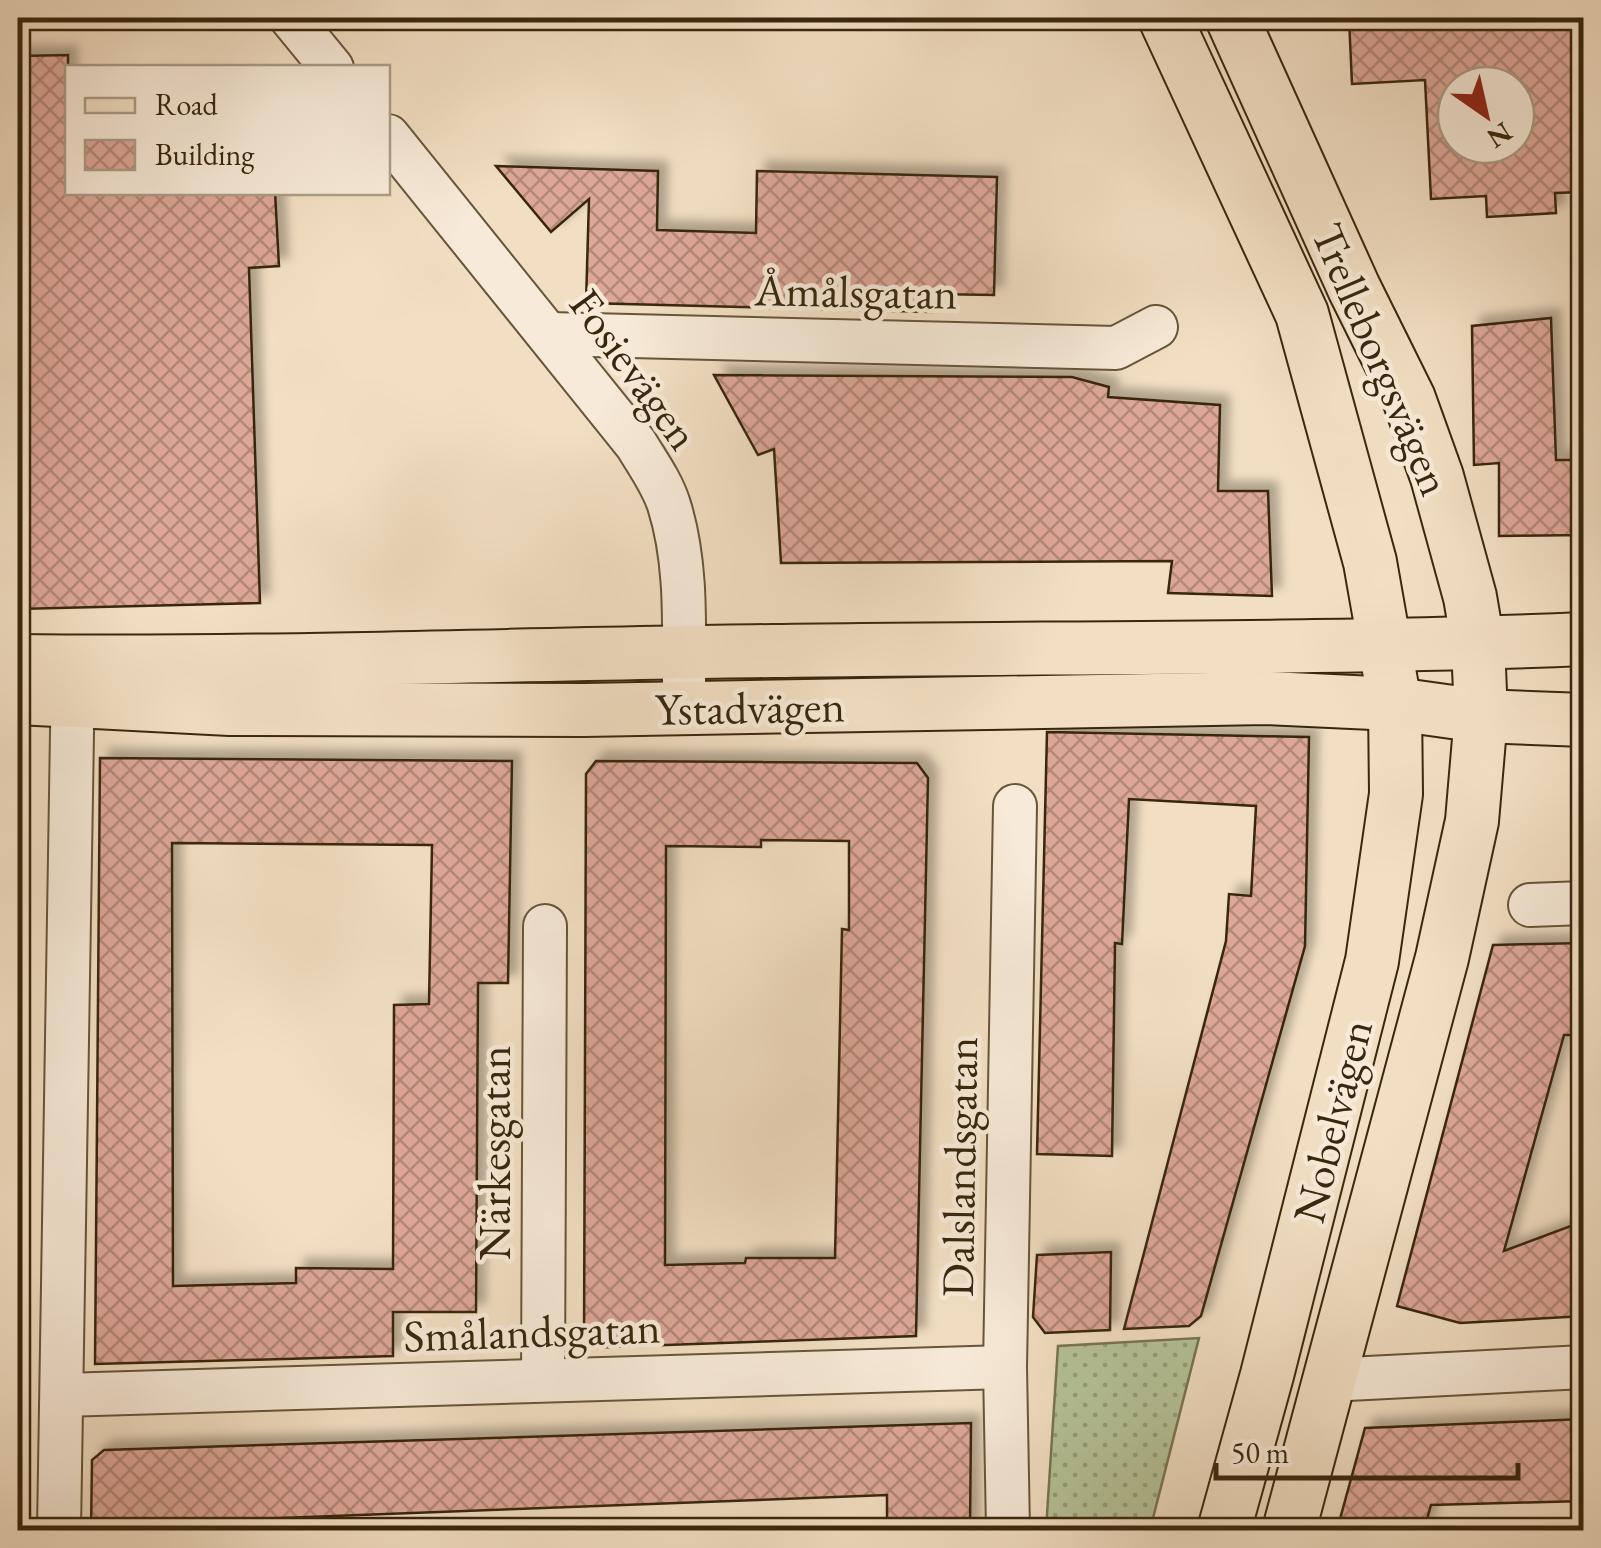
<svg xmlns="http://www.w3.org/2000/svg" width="1601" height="1548" font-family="'EB Garamond',serif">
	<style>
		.grass { fill: url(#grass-dots); stroke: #777552; stroke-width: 2.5 }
		.building { fill: url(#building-cross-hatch); stroke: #39270d; stroke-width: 2.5; fill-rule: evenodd; filter: url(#shadow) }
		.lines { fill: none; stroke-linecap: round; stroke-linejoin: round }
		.minor-casing { stroke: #67553a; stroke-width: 46 }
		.major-casing { stroke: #39270d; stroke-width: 56 }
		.minor { stroke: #f7ead8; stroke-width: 42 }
		.major { stroke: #f2dfc3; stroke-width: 52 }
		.labels { text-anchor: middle; stroke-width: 9; stroke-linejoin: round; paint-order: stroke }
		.street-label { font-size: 45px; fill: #39270d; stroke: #f7ead8 }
	</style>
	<defs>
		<pattern id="grass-dots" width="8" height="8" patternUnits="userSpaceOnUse" patternTransform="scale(2.5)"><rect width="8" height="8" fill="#b5c398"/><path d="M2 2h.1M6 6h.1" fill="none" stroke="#949e7a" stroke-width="1.8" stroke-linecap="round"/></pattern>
		<pattern id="building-cross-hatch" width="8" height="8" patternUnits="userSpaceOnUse" patternTransform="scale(2.5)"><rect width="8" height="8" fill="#dda798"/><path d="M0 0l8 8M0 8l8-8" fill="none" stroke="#b4887a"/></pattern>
		<filter id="shadow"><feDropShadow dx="9" dy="-9" stdDeviation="5" flood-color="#0004"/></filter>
	</defs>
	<rect width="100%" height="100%" fill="#f2dfc3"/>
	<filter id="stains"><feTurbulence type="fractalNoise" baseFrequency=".002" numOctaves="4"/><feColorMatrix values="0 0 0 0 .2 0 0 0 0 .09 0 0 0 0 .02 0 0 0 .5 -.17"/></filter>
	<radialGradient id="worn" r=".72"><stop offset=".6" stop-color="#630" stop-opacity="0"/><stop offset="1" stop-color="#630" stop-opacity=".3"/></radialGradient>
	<polygon class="grass" points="1199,1338 1150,1530 1046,1530 1058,1346"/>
	<g class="building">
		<path d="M1349 18H1584V192L1555 193 1556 213 1523 215 1487 217 1486 196 1431 199 1425 80 1352 84ZM1456 85H1516V145H1456Z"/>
		<polygon points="68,55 68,192 275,192 279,266 249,268 260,603 18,609 18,56"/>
		<polygon points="496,166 658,171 657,230 756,233 757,171 997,177 994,295 931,294 931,312 586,303 589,199 551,232"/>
		<polygon points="1551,318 1556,460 1584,460 1584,535 1499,536 1499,463 1474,465 1472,326"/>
		<polygon points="714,375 1072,377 1109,387 1108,397 1220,405 1218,491 1268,491 1272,596 1168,593 1172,561 781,563 774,449 758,455"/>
		<polygon points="1047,732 1309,737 1305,946 1201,1316 1189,1326 1124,1329 1226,941 1229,894 1251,896 1256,806 1129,799 1122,944 1115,943 1112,1156 1037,1154"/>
		<path d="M100 758 512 761 508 983H478L476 1312H393V1356L95 1364ZM172 843 432 845 429 1004 394 1005 393 1269 296 1268V1283L173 1286Z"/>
		<path d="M596 761 917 763 928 778 916 1336 584 1348 586 774ZM761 840 849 841V930L842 929 835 1258H746L745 1263 665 1265 666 846 761 847Z"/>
		<polygon points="1584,943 1584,1035 1564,1035 1504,1251 1584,1221 1584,1316 1460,1323 1397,1306 1493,945"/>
		<polygon points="1111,1252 1110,1330 1045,1333 1033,1317 1037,1255"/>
		<polygon points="1584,1419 1584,1501 1431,1505 1424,1530 1337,1530 1365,1428"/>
		<polygon points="971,1423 970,1530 887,1530 887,1495 226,1520 167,1523 166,1530 91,1530 92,1460 104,1450"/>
	</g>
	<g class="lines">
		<g class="minor-casing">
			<g id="minor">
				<polyline points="291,18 332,68"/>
				<path d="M388 136 636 444C648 464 662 483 669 505 687 562 684 624 684 683"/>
				<polyline points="549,334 1116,348 1156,327"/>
				<polyline points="1530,905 1584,903"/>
				<polyline points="543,1380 545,926"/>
				<polyline points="1328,1380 1584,1367"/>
				<polyline points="62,1395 1005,1367"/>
				<polyline points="59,1530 73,671"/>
				<polyline points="1008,1530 1005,1367 1015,806"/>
			</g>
		</g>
		<g class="major-casing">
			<g id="major">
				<polyline points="1165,18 1302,314 1370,562 1395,704 1396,794 1372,961 1267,1375 1224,1530"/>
				<polyline points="1232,18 1354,288 1409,399 1437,477 1470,597 1478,644 1481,716 1472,821 1442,958 1289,1530"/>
				<path d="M18 661C270 664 521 654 773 651 1043 647 1314 650 1584 639"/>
				<polyline points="18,698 230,709 584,710 1267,698 1395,704 1481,716 1584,720"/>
			</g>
		</g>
		<use href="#minor" class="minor"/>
		<use href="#major" class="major"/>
	</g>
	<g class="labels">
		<g class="street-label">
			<text transform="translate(856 291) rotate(1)" y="16">Åmålsgatan</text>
			<text transform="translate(1382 359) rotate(67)" y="16">Trelleborgsvägen</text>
			<text transform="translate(635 369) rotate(54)" y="16">Fosievägen</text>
			<text transform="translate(750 707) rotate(-1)" y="16">Ystadvägen</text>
			<text transform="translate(1332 1121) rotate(-76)" y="16">Nobelvägen</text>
			<text transform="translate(494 1153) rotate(-90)" y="16">Närkesgatan</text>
			<text transform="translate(959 1167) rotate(-89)" y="16">Dalslandsgatan</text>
			<text transform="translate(532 1331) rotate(-2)" y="16">Smålandsgatan</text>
		</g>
	</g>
	<rect width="1601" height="1548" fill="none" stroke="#f2dfc3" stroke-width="60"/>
	<rect x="20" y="20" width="1561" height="1508" fill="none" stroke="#39270d" stroke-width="5"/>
	<rect x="30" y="30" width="1541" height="1488" fill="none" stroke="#39270d" stroke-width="2.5"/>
	<rect x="65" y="65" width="325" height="130" fill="#f7ead8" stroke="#ab9c87" stroke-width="2.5"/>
	<rect x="85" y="98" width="50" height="15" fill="#f2dfc3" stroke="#ab9c87" stroke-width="2.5"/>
	<text x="155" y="115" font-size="30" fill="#39270d">Road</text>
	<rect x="85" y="140" width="50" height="30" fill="url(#building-cross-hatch)" stroke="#ab9c87" stroke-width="2.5"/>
	<text x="155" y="165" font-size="30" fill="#39270d">Building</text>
	<g transform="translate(1486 115) rotate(146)"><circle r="48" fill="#f7ead8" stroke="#ab9c87" stroke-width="2.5"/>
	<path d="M0-8L18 38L0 25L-18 38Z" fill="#8f2418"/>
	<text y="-15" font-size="28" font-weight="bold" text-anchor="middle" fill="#39270d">N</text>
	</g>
	<path d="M1216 1463v15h302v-15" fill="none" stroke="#39270d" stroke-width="5"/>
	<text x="1231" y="1463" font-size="30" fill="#39270d" stroke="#f7ead8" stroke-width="8" paint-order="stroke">50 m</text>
	<rect width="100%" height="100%" filter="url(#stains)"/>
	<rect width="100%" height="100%" fill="url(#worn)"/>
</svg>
